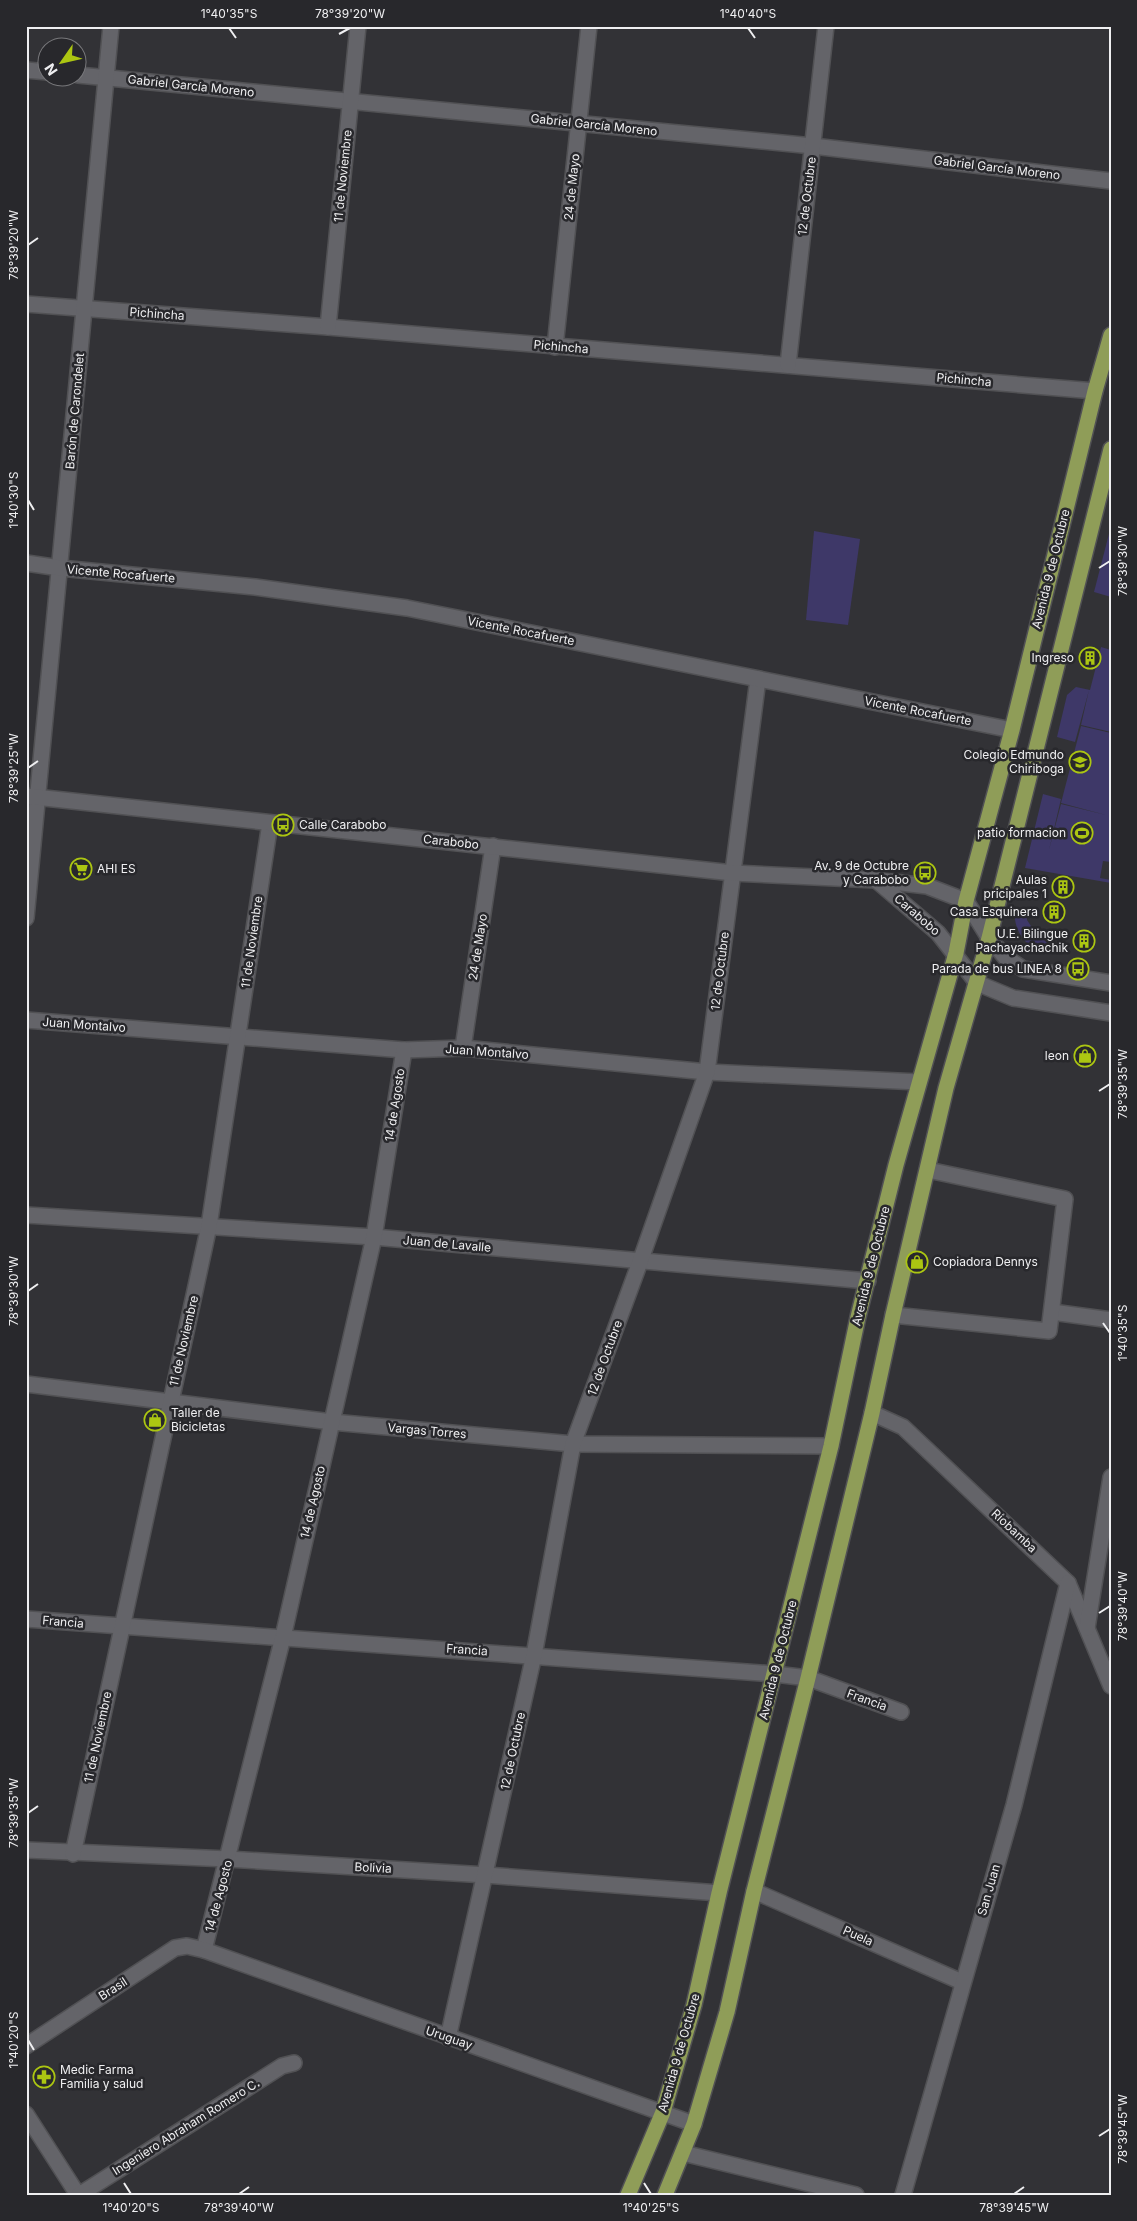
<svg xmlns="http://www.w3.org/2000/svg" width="1137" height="2221" font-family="Inter,sans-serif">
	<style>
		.green { fill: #3e3868 }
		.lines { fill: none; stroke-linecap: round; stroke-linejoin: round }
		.street-casing { stroke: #515154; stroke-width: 18 }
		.secondary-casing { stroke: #515154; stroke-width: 18 }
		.primary-casing { stroke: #515154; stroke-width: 18 }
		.street { stroke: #646469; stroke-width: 15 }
		.secondary { stroke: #646469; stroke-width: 15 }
		.primary { stroke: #8f9d58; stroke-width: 15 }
		.ticks { fill: none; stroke: #efeff1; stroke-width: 2 }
		.labels { text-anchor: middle; stroke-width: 5; stroke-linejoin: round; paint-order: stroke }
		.street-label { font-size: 12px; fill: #efeff1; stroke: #28282c }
		.poi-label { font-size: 12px; fill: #efeff1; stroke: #28282c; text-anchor: end }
		.neatline { fill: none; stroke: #efeff1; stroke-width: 2 }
		.ticks-label { font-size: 12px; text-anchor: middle; fill: #efeff1 }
	</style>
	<rect width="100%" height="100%" fill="#323236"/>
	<g class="green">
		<polygon points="1111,526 1111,597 1094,592"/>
		<polygon points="814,531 860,539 848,625 806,620"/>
		<polygon points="1101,647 1111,650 1111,732 1081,725 1089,690 1075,742 1057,737 1067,695 1076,687 1090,690"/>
		<polygon points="1081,726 1111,733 1109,799 1111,796 1111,862 1103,861 1100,878 1111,880 1111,883 1025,868 1043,794 1061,799 1049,850 1061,804 1106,815 1061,803"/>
		<path d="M1015 908 1028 909 1027 920 1035 932 1051 936 1049 953C1026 951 1012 929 1015 908Z"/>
	</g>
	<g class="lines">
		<g class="street-casing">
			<g id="street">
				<polyline points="26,70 48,72"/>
				<polyline points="78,75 813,146 1111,181"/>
				<polyline points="26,304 328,327 1095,391"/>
				<polyline points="328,327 358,26"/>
				<polyline points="555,347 589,26"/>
				<polyline points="788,365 826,26"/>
				<polyline points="26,918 111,26"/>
				<polyline points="26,1020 404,1050 463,1048 707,1072 919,1082"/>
				<polyline points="463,1048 493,846"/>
				<polyline points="26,1215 374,1237 868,1281"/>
				<polyline points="1052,1312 1111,1320"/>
				<polyline points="893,1315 1049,1331 1065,1199 928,1170"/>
				<polyline points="26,1384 332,1422 573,1444 831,1446"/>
				<polyline points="872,1413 903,1427 1068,1583 1111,1686"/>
				<polyline points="26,1619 775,1674 808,1678 901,1712"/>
				<polyline points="1087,1628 1111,1477"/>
				<polyline points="26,1850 228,1859 486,1875 719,1893"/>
				<polyline points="73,1854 209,1226 270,823"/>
				<polyline points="754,1891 962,1982"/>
				<polyline points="204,1950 283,1637 374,1237 404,1050"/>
				<polyline points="448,2038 534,1655 573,1444 640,1262 707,1072 758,679"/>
				<polyline points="26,2046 175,1948 187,1946 204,1950 694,2124"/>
				<polyline points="26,2114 78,2195"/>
				<polyline points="683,2153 856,2195"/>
				<polyline points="79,2195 282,2066 294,2063"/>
				<polyline points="903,2195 1014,1805 1068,1583"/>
			</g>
		</g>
		<g class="secondary-casing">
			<g id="secondary">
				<polyline points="26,563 60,568 255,587 407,608 1012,730"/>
				<polyline points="26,796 733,873 876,880 927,886 966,901 989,938 1005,957 1023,969 1111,983"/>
				<polyline points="876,880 938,933 977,983 1013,998 1111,1013"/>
			</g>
		</g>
		<g class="primary-casing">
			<g id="primary">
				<polyline points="628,2195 663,2112 694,2005 719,1893 831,1446 858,1317 896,1165 956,953 966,901 1012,730 1095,391 1111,335"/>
				<polyline points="665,2195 694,2124 727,2012 754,1891 808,1678 872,1413 893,1315 946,1088 989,938 1111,449"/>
			</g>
		</g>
		<use href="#street" class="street"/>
		<use href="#secondary" class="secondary"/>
		<use href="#primary" class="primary"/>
	</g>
	<path class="ticks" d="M229 28 236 38M748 28 755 38M339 34 350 28M28 245 38 238M28 500 34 510M1099 568 1110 561M28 768 38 761M1099 1091 1110 1084M28 1291 38 1284M1103 1323 1110 1333M1099 1613 1110 1606M28 1813 38 1806M28 2040 34 2050M1099 2136 1110 2129M124 2183 131 2194M644 2183 651 2194M239 2194 249 2187M1014 2194 1024 2187"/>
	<defs>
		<g id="building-ring" transform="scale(1.125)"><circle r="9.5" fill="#28282c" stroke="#acc612" stroke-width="1.5"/><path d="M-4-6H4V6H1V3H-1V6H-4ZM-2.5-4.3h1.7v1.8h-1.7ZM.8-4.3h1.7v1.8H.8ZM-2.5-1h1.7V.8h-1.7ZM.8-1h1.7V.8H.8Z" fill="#acc612"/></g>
		<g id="university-ring" transform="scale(1.125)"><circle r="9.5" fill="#28282c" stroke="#acc612" stroke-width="1.5"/><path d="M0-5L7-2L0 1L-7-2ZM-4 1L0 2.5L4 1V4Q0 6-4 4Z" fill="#acc612"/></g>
		<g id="bus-ring" transform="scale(1.125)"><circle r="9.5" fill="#28282c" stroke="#acc612" stroke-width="1.5"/><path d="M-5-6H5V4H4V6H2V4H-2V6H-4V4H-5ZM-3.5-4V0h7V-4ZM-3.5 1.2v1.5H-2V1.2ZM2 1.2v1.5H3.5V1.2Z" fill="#acc612"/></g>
		<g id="stadium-ring" transform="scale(1.125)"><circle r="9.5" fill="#28282c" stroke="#acc612" stroke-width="1.5"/><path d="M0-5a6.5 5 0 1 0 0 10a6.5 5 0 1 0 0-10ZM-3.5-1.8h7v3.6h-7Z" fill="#acc612"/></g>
		<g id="supermarket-ring" transform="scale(1.125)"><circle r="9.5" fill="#28282c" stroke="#acc612" stroke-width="1.5"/><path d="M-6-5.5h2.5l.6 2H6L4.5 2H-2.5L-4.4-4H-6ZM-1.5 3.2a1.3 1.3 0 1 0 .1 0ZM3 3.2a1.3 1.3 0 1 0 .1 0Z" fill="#acc612"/></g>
		<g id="shop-ring" transform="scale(1.125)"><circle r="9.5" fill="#28282c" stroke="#acc612" stroke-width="1.5"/><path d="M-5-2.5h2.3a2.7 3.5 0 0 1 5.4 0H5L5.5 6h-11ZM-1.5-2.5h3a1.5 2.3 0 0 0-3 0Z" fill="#acc612"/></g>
		<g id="pharmacy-ring" transform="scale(1.125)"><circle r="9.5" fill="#28282c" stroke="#acc612" stroke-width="1.5"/><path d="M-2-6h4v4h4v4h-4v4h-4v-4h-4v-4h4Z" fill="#acc612"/></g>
	</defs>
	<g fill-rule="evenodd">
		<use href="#building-ring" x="1090" y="658"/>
		<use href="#university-ring" x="1080" y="762"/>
		<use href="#bus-ring" x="283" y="825"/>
		<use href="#stadium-ring" x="1082" y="833"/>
		<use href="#supermarket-ring" x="81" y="869"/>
		<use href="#bus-ring" x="925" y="873"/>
		<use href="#building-ring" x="1063" y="887"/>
		<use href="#building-ring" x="1054" y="912"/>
		<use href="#building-ring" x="1084" y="941"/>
		<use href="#bus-ring" x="1078" y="969"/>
		<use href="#shop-ring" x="1085" y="1056"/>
		<use href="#shop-ring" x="917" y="1262"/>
		<use href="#shop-ring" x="155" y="1420"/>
		<use href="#pharmacy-ring" x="44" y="2077"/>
	</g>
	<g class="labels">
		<g class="street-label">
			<text transform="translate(191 86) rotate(6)" y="4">Gabriel García Moreno</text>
			<text transform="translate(594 125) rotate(6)" y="4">Gabriel García Moreno</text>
			<text transform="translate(997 168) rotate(7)" y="4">Gabriel García Moreno</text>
			<text transform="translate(343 176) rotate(-84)" y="4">11 de Noviembre</text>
			<text transform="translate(572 187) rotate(-84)" y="4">24 de Mayo</text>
			<text transform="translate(807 196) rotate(-83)" y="4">12 de Octubre</text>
			<text transform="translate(157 314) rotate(4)" y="4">Pichincha</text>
			<text transform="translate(561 347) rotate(5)" y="4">Pichincha</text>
			<text transform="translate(964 380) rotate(5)" y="4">Pichincha</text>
			<text transform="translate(75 411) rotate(-85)" y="4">Barón de Carondelet</text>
			<text transform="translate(1051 569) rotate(-76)" y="4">Avenida 9 de Octubre</text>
			<text transform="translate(121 574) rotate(5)" y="4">Vicente Rocafuerte</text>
			<text transform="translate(521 631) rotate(11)" y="4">Vicente Rocafuerte</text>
			<text transform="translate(918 711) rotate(11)" y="4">Vicente Rocafuerte</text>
			<text transform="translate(451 842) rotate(6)" y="4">Carabobo</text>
			<text transform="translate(917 915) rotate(41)" y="4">Carabobo</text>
			<text transform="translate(252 942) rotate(-82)" y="4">11 de Noviembre</text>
			<text transform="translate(478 947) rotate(-81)" y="4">24 de Mayo</text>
			<text transform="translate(720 971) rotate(-83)" y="4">12 de Octubre</text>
			<text transform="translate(84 1025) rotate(4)" y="4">Juan Montalvo</text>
			<text transform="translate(487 1052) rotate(4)" y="4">Juan Montalvo</text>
			<text transform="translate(395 1105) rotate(-81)" y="4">14 de Agosto</text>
			<text transform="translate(447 1244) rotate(5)" y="4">Juan de Lavalle</text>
			<text transform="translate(871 1266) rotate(-76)" y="4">Avenida 9 de Octubre</text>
			<text transform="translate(184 1341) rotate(-77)" y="4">11 de Noviembre</text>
			<text transform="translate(605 1358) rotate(-70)" y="4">12 de Octubre</text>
			<text transform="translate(427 1431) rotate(5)" y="4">Vargas Torres</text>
			<text transform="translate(313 1502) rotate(-77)" y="4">14 de Agosto</text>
			<text transform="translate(1014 1531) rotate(43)" y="4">Riobamba</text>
			<text transform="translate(63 1622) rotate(5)" y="4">Francia</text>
			<text transform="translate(467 1650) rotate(4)" y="4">Francia</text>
			<text transform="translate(778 1660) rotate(-76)" y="4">Avenida 9 de Octubre</text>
			<text transform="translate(867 1700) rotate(20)" y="4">Francia</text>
			<text transform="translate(98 1737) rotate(-78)" y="4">11 de Noviembre</text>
			<text transform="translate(513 1751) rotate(-78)" y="4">12 de Octubre</text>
			<text transform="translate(373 1868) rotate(3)" y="4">Bolivia</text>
			<text transform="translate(989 1890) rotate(-74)" y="4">San Juan</text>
			<text transform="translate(219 1896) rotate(-75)" y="4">14 de Agosto</text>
			<text transform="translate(858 1936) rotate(24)" y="4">Puela</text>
			<text transform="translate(113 1989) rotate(-33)" y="4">Brasil</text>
			<text transform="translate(449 2038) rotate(19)" y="4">Uruguay</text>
			<text transform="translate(679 2053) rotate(-74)" y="4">Avenida 9 de Octubre</text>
			<text transform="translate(186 2127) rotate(-32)" y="4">Ingeniero Abraham Romero C.</text>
		</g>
		<g class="poi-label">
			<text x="1074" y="662">Ingreso</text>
			<text x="1064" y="759">Colegio Edmundo<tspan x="1064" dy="14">Chiriboga</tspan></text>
			<text x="299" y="829" text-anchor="start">Calle Carabobo</text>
			<text x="1066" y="837">patio formacion</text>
			<text x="909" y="870">Av. 9 de Octubre<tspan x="909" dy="14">y Carabobo</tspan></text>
			<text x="97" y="873" text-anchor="start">AHI ES</text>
			<text x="1047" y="884">Aulas<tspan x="1047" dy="14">pricipales 1</tspan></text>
			<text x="1038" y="916">Casa Esquinera</text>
			<text x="1068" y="938">U.E. Bilingue<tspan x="1068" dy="14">Pachayachachik</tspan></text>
			<text x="1062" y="973">Parada de bus LINEA 8</text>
			<text x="1069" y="1060">leon</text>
			<text x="933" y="1266" text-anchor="start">Copiadora Dennys</text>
			<text x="171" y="1417" text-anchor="start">Taller de<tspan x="171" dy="14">Bicicletas</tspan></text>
			<text x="60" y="2074" text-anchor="start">Medic Farma<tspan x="60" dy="14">Familia y salud</tspan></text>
		</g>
	</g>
	<rect width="1137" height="2221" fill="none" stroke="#28282c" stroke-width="55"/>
	<g transform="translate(62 62) rotate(236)"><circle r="24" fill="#28282c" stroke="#78787b"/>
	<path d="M0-4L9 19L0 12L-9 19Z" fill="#acc612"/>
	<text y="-8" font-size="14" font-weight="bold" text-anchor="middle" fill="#efeff1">N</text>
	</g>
	<rect x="28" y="28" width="1082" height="2166" class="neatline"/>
	<g class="ticks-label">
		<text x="229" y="18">1°40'35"S</text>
		<text x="350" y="18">78°39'20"W</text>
		<text x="748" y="18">1°40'40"S</text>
		<text transform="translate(14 245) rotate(-90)" y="4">78°39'20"W</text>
		<text transform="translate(14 500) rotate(-90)" y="4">1°40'30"S</text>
		<text transform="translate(1123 561) rotate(-90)" y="4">78°39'30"W</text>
		<text transform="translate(14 768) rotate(-90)" y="4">78°39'25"W</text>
		<text transform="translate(1123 1084) rotate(-90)" y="4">78°39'35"W</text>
		<text transform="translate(14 1291) rotate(-90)" y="4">78°39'30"W</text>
		<text transform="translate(1123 1333) rotate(-90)" y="4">1°40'35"S</text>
		<text transform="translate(1123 1606) rotate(-90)" y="4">78°39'40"W</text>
		<text transform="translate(14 1813) rotate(-90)" y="4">78°39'35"W</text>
		<text transform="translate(14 2040) rotate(-90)" y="4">1°40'20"S</text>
		<text transform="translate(1123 2129) rotate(-90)" y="4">78°39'45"W</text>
		<text x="131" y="2212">1°40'20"S</text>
		<text x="239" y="2212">78°39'40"W</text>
		<text x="651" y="2212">1°40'25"S</text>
		<text x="1014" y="2212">78°39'45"W</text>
	</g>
</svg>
